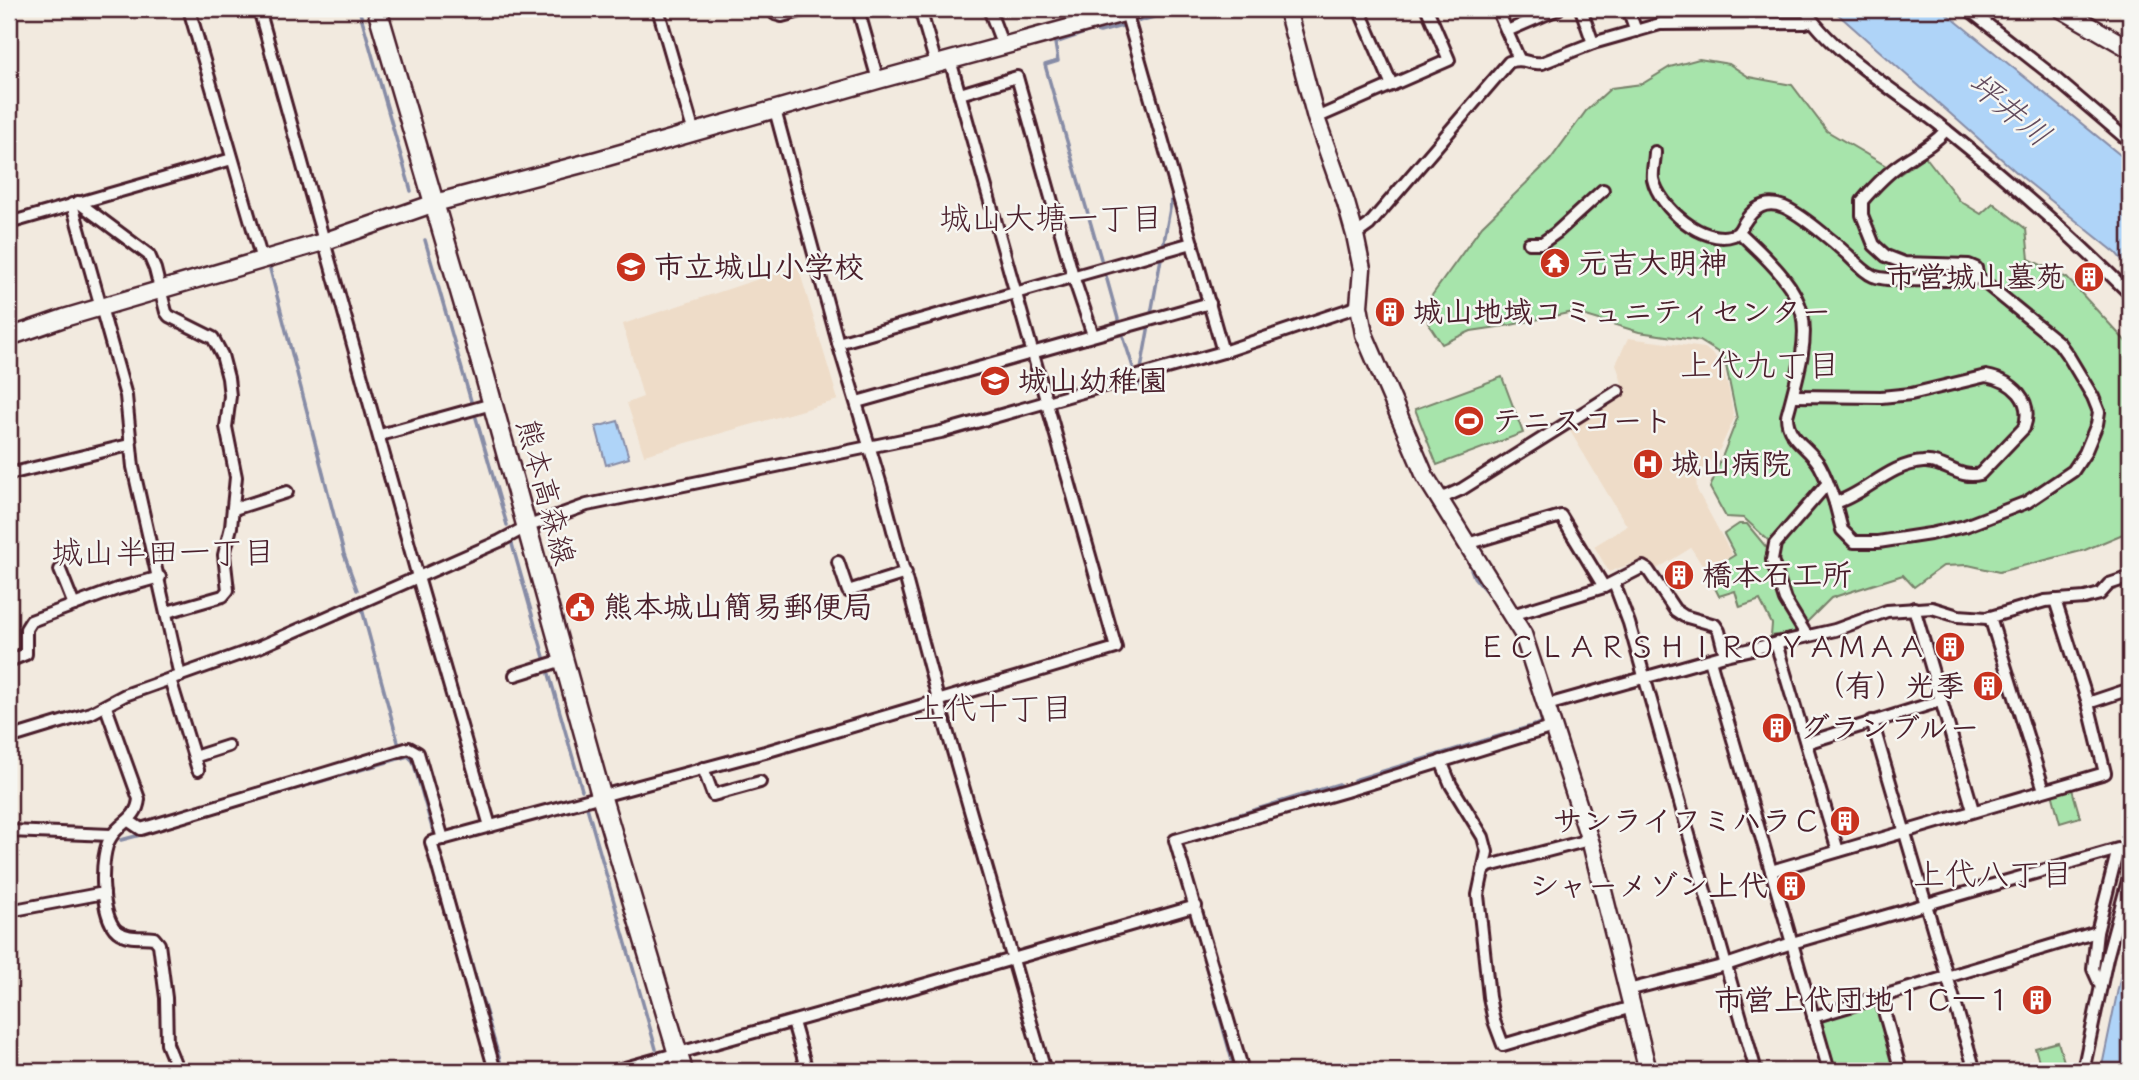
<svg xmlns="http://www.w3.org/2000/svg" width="2139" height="1080" font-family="'Indie Flower','Klee One',sans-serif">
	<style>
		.built { fill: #eedcc8 }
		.green { fill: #a7e4ab; stroke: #78826b; stroke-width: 2 }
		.water { fill: #afd4f8; stroke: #878ca6; stroke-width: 2 }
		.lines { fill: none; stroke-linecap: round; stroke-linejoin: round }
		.stream { stroke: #878ca6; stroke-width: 3.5 }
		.street-casing { stroke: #4a1f2b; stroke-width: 16 }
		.secondary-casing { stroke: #4a1f2b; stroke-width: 21 }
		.primary-casing { stroke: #4a1f2b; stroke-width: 23 }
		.street { stroke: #f6f6f2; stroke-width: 10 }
		.secondary { stroke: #f6f6f2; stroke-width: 16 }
		.primary { stroke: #f6f6f2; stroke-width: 18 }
		.labels { text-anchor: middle; stroke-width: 5; stroke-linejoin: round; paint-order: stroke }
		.poi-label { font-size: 30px; font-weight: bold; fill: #4a1f2b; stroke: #f6f6f2; text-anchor: start }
		.street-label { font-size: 30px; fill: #4a1f2b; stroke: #f6f6f2 }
		.water-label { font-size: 32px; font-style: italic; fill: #634c5e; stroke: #f6f6f2 }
		.neighbourhood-label { font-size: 32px; fill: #4a1f2b; stroke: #f6f6f2 }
	</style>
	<rect width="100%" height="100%" fill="#f2eadf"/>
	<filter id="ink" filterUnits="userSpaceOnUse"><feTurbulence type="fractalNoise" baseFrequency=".0143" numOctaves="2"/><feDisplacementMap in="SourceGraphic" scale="14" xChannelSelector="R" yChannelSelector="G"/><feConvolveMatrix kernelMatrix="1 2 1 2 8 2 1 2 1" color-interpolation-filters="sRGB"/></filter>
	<g filter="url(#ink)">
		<g class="built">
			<polygon points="798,266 838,400 644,455 627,403 643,397 623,324"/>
			<polygon points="1628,338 1705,348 1720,361 1729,390 1734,419 1719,451 1696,477 1697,490 1732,555 1706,571 1691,548 1655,570 1643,559 1609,572 1594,546 1627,526 1564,421 1622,383 1616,364"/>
		</g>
		<g class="green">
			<polygon points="1699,59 1729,64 1749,77 1792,85 1827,131 1900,174 1925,156 1960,201 1981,214 1993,203 2026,229 2029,259 2067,278 2130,346 2130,531 2085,550 1999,572 1968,565 1943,566 1914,587 1903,575 1831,598 1806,623 1796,613 1787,598 1768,540 1744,518 1726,517 1710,488 1737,419 1724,356 1700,341 1639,332 1573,312 1511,325 1471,331 1442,344 1428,323 1430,298 1482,226 1550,160 1586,111 1611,88 1642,84 1670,67"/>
			<polygon points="1502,377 1523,433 1437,465 1415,409"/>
			<polygon points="1739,524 1747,524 1771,553 1770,566 1798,632 1771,636 1772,624 1760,600 1740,607 1735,591 1719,596 1707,572 1735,555 1724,534"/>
			<polygon points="2072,789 2080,817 2060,823 2052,793"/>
			<polygon points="1876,1002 1896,1067 1881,1071 1834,1071 1820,1024 1822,1019"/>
			<polygon points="2058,1042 2067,1071 2042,1071 2035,1048"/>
		</g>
		<g class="water">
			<polygon points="1832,9 1941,9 2130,163 2130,269 2116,253 2023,178"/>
			<polygon points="618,421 629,458 606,465 596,427"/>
			<polygon points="2130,934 2130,1071 2101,1071 2126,950"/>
		</g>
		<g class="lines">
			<g class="stream">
				<polyline points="359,9 411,191"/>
				<polyline points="1139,21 1183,9"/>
				<polyline points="257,223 263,245"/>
				<polyline points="425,240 471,401"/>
				<polyline points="1101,259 1045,65 1058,61 1055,43 1093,30 1100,32 1122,26"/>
				<polyline points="269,265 344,554 357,590"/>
				<polyline points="1106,276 1118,319"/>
				<polyline points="1123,336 1133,367"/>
				<polyline points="1138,386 1173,192"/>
				<polyline points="476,418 507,525"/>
				<polyline points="512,544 544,657"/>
				<polyline points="1468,561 1474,577 1491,597"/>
				<polyline points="362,609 398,742"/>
				<polyline points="549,674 582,790"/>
				<polyline points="1354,780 1542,723 1534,692"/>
				<polyline points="587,807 656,1049"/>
				<polyline points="155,830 408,756 413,761 433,831"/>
				<polyline points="1178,833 1339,784"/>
				<polyline points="121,840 144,834"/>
				<polyline points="438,847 503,1071"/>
				<polyline points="1182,883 1187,899"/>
				<polyline points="1192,917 1235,1071"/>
				<polyline points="661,1068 662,1071"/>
			</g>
			<g class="street-casing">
				<g id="street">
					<polyline points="189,9 262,260"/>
					<polyline points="259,9 418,577 490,826"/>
					<polyline points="658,9 694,133"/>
					<polyline points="772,9 775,14 782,16 808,9"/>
					<polyline points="858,9 878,80"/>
					<polyline points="920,9 936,64"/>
					<polyline points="989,9 1003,46"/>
					<polyline points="1080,9 1084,23"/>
					<polyline points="1359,9 1392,85"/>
					<polyline points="1497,9 1519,59"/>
					<polyline points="1581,9 1593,43"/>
					<polyline points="1628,9 1636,31"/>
					<path d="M1805 9C1828 51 1907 98 1946 130 2011 182 2072 236 2130 294"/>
					<polyline points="1968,9 2048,72 2130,142"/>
					<polyline points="1126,12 1223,352"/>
					<polyline points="1507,31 1558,9"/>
					<polyline points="960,94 1017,77 1073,276 1093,335"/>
					<polyline points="775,110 838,343 881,485 938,699 1045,1071"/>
					<polyline points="1316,118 1449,60 1427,9"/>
					<path d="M1655 152C1655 160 1652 171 1653 179 1659 207 1703 246 1734 235 1741 232 1740 228 1744 223 1754 207 1766 200 1784 207 1801 214 1834 242 1848 255 1855 262 1864 272 1873 276 1889 283 1948 279 1969 280L1978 277"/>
					<polyline points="78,202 149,255 155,269 166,312 169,316 213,338 222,355 228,378 230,396 226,427 236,477 231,527 224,555 228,590 223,596 167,612"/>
					<polyline points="72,204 126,396 133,467 180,676"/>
					<polyline points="9,223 232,159"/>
					<path d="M1739 232C1816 303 1814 317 1787 416 1787 440 1810 447 1820 466 1826 477 1831 491 1835 503"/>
					<path d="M1355 235 1369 225 1509 62C1524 57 1528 65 1542 63L1593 43 1660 24 1805 23 1812 21"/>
					<polyline points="1529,243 1542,243 1556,233 1603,190"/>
					<polyline points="838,343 1192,243"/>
					<path d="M1793 396 1881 397 1911 394 1986 376C2013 381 2034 400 2024 428L1980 474C1959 480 1944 460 1923 462 1890 464 1865 494 1835 503L1842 530 1854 542H1878L1930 534 1965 526 2027 502 2073 471 2085 453 2097 424 2099 412 2093 397 2069 357 2059 343 1978 277 1976 268 1969 265 1904 263 1886 256 1874 245 1862 215V201C1874 187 1887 173 1902 163 1918 152 1933 145 1946 130"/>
					<polyline points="857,402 1210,303"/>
					<polyline points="380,435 492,404"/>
					<polyline points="9,474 129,445"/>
					<polyline points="1440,499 1462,489 1618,391"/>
					<polyline points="234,509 287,492"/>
					<polyline points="1467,544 1561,516 1604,587 1643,567 1648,570 1675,610 1684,616 1715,625 1719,631 1725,655"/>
					<polyline points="838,562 848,591 906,573"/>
					<polyline points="60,570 74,605"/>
					<polyline points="1614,583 1629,623 1756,1071"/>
					<polyline points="1914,608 1973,810"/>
					<polyline points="1512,615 1604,587"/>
					<polyline points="1990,617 2044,790"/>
					<polyline points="1807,636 1785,600 1772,560 1775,544 1827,484"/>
					<polyline points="1776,643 1838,851"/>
					<polyline points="1710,660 1829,1071"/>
					<polyline points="9,661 26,654 26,629 31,621 117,589 160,577"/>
					<polyline points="515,675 563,660"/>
					<polyline points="170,679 198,770"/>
					<polyline points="2088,703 2130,689"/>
					<polyline points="1547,705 1725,655 1835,630 1887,611 1932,608 1958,616 1987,618 2045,601 2085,598 2100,594 2109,584 2130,577"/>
					<path d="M106 707 139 799C137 820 121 821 111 837 99 854 100 917 117 931 129 940 141 936 154 938L159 944 166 998 167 1044 178 1071"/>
					<polyline points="1872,721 1975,1071"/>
					<polyline points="9,738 91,713 125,695 257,648 500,541 526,527 587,505 941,432 1223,352 1359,306"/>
					<polyline points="1806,743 1940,701"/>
					<polyline points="194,757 228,746"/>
					<polyline points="1441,761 1451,785 1483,837 1487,852 1478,895 1489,997 1494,1021 1503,1045 1632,1007"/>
					<polyline points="703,768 713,795 760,782"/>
					<polyline points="129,821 141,829 409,748 418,753 443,839"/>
					<polyline points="9,831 111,835"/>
					<polyline points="1483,871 1489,866 1589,840"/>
					<polyline points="1771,871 2105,773 2088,703 2055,600"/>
					<polyline points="9,911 104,893"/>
					<polyline points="2097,932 2093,969 2101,987"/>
					<polyline points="1628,990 1726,965 1792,943 2118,849 2097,932 1813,1017"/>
					<polyline points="1880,997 1901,1071"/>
					<polyline points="793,1022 807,1071"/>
					<polyline points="495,1071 431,842 765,752 1116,648 950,60"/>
					<polyline points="614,1071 902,991 1196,906"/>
					<polyline points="1243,1071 1175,840 1346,791 1553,727"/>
					<polyline points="2083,1071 2107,958 2130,873"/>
				</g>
			</g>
			<g class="secondary-casing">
				<g id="secondary">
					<polyline points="1287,9 1316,118 1346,203 1355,235 1362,269 1359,306 1364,334 1425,476 1523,634 1592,847 1648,1071"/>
					<polyline points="2061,9 2130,49"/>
					<polyline points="9,337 64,318 323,242 435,203 597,160 878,80 1138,9"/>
				</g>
			</g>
			<g class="primary-casing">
				<polyline id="primary" points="377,9 484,373 601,795 683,1071"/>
			</g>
			<use href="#street" class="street"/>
			<use href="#secondary" class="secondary"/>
			<use href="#primary" class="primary"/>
		</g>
	</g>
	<defs>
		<g id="temple-disc" transform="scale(1.575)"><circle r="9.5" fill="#c8321e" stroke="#f6f6f2"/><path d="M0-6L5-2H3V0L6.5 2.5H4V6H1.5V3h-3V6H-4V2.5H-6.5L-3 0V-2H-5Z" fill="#fff"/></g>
		<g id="school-disc" transform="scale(1.575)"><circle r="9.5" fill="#c8321e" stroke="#f6f6f2"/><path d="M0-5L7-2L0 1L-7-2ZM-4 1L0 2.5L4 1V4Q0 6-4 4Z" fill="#fff"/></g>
		<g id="building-disc" transform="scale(1.575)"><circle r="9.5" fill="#c8321e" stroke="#f6f6f2"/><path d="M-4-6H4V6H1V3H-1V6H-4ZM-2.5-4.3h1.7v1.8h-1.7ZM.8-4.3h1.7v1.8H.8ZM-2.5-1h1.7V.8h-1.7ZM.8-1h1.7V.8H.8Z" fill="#fff"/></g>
		<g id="stadium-disc" transform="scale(1.575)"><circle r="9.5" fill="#c8321e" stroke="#f6f6f2"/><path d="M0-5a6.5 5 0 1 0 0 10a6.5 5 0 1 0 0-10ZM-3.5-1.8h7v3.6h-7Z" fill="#fff"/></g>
		<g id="hospital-disc" transform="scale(1.575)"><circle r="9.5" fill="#c8321e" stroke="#f6f6f2"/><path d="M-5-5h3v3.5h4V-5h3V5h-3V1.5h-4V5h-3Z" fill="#fff"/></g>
		<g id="civic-disc" transform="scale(1.575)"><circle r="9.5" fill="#c8321e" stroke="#f6f6f2"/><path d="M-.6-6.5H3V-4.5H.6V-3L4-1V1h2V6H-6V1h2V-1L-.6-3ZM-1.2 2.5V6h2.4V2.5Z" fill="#fff"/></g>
	</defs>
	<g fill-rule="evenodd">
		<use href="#temple-disc" x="1555" y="263"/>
		<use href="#school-disc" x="631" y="267"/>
		<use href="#building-disc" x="2089" y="277"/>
		<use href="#building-disc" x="1390" y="312"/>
		<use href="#school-disc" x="995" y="381"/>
		<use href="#stadium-disc" x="1469" y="421"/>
		<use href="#hospital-disc" x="1648" y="464"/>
		<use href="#building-disc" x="1679" y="575"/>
		<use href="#civic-disc" x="580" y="607"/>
		<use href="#building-disc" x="1950" y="647"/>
		<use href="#building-disc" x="1988" y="686"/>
		<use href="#building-disc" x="1777" y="728"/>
		<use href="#building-disc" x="1845" y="821"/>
		<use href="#building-disc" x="1791" y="886"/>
		<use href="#building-disc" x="2037" y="1000"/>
	</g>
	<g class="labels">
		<g class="poi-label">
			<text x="1578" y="273">元吉大明神</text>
			<text x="654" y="277">市立城山小学校</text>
			<text x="2066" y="287" text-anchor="end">市営城山墓苑</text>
			<text x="1413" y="322">城山地域コミュニティセンター</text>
			<text x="1018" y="391">城山幼稚園</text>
			<text x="1492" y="431">テニスコート</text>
			<text x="1671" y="474">城山病院</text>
			<text x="1702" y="585">橋本石工所</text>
			<text x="603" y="617">熊本城山簡易郵便局</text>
			<text x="1927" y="657" text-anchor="end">ＥＣＬＡＲＳＨＩＲＯＹＡＭＡＡ</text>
			<text x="1965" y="696" text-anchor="end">（有）光季</text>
			<text x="1800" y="738">グランブルー</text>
			<text x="1822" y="831" text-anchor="end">サンライフミハラＣ</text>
			<text x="1768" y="896" text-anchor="end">シャーメゾン上代</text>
			<text x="2014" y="1010" text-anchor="end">市営上代団地１Ｃ―１</text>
		</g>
		<g class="street-label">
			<text transform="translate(546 492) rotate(75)" y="10">熊本高森線</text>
		</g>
		<g class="water-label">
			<text transform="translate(2010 109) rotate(40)" y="11">坪井川</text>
		</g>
		<g class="neighbourhood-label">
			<text x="1051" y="229">城山大塘一丁目</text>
			<text x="1760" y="376">上代九丁目</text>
			<text x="163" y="563">城山半田一丁目</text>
			<text x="993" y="719">上代十丁目</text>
			<text x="1993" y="885">上代八丁目</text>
		</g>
	</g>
	<rect width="2139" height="1080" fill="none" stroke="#f6f6f2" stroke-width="35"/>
	<rect x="18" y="18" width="2104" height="1045" fill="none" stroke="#4a1f2b" stroke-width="2.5" filter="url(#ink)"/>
</svg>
